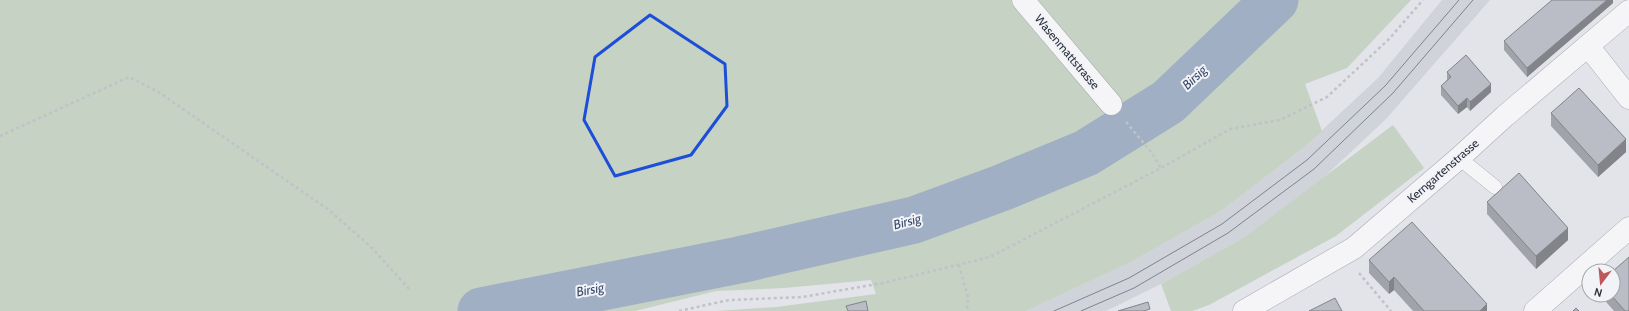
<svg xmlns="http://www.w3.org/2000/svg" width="1629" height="311" font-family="Cabin,sans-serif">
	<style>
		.built { fill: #d1d3db }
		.green { fill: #c6d2c4 }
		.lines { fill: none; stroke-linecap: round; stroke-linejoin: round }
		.river { stroke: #a1afc5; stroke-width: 47 }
		.lane-casing { stroke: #a8abb3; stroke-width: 15 }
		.street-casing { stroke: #a8abb3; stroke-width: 23 }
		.path { stroke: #c1c2c8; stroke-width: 2.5; stroke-dasharray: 3 3; stroke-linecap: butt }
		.lane { stroke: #f5f5f8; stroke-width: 14 }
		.street { stroke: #f5f5f8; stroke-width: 22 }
		.tram { stroke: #7d8391; stroke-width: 1 }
		.wall { fill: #a0a3a9 }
		.shaded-wall { fill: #82848a }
		.building { fill: #babdc5; stroke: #82848a }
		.marked { fill: none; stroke: #1d4ed8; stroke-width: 3; stroke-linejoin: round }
		.labels { text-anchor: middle; stroke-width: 4; stroke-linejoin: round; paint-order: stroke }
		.street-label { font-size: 12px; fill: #2c313f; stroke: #f2f3f7 }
		.water-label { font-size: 13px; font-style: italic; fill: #3b4c6e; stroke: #f2f3f7 }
	</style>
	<rect width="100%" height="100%" fill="#e2e4e9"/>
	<polygon class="built" points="1442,0 1490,0 1386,119 1319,182 1243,238 1161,284 1106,311 1026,311 1131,262 1221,211 1302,149 1378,78"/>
	<g class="green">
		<polygon points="0,0 1411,0 1347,68 1305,84 1322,131 1302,149 1221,211 1131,262 1026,311 716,311 776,307 876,294 871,280 784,288 716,291 635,311 0,311"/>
		<polygon points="1393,125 1424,168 1336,236 1209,305 1192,311 1171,311 1161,284 1243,238"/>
	</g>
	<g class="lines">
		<polyline class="river" points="481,311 739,260 914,220 1001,188 1086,153 1168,102 1275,0"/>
		<g class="lane-casing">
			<polyline id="lane" points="1459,158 1495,187"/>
		</g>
		<g class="street-casing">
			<g id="street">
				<polyline points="1023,0 1111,104"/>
				<polyline points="1588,46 1629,98"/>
				<polyline points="1244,311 1354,248 1459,158 1505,116 1629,11"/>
				<polyline points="1535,311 1629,228"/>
			</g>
		</g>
		<g class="path">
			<polyline points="1126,122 1152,153 1161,168"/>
			<polyline points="0,136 129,77 157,91 329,210 372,248 410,290"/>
			<polyline points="959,265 968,297 967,311"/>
			<polyline points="1359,273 1391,311"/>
			<polyline points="679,311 729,300 802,297 883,283 990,257 1161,168 1230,129 1280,120 1327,97 1389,39 1423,0"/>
		</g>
		<use href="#lane" class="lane"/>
		<use href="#street" class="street"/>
		<g class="tram">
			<polyline points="1054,311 1129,278 1222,224 1307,160 1385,86 1459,0"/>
			<polyline points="1081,311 1134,288 1228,233 1314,169 1393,93 1473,0"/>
		</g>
	</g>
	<g class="wall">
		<polygon points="1613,0 1613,3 1527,77 1504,50 1504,41"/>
		<polygon points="1447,72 1491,92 1470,111 1467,107 1458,114 1441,95 1441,86 1447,80"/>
		<polygon points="1551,113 1626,152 1598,177 1551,126"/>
		<polygon points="1487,202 1568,240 1536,269 1487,214"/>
		<polygon points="1369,260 1487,311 1413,311 1394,290 1389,294 1369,273"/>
		<polygon points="1600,295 1613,295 1629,311 1614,311"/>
	</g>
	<g class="shaded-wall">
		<polygon points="1607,0 1613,0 1613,3 1527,77 1527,68"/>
		<polygon points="1491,84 1491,92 1470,111 1470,102"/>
		<polygon points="1467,98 1467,107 1458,114 1458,106"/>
		<polygon points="1626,139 1626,152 1598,177 1598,165"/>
		<polygon points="1568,228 1568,240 1536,269 1536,256"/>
		<polygon points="1394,277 1394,290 1389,294 1389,282"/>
		<polygon points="1487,304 1487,311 1480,311"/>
	</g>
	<g class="building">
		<polygon points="1552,0 1607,0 1527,68 1504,41"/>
		<polygon points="1466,55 1491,84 1470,102 1467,98 1458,106 1441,86 1451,77 1447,72"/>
		<polygon points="1579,88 1626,139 1598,165 1551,113"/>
		<polygon points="1519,173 1568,228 1536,256 1487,202"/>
		<polygon points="1412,222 1487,304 1480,311 1424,311 1394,277 1389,282 1369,260"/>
		<polygon points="1629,257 1629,311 1625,311 1611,295 1613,295 1613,271"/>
		<polygon points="1335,298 1342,311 1309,311"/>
		<polygon points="866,301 868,311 848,311 846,306"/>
		<polygon points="1148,302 1150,309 1144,311 1118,311"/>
		<polygon points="1576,308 1579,311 1573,311"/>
	</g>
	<path class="marked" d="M650 15 725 64 727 106 691 155 615 176 584 120 595 57Z"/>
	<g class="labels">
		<g class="street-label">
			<text transform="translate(1067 52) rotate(50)" y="4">Wasenmattstrasse</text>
			<text transform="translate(1443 171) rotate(-41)" y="4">Kerngartenstrasse</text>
		</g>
		<g class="water-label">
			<text transform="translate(1194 77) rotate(-44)" y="5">Birsig</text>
			<text transform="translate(907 221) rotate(-15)" y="5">Birsig</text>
			<text transform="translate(590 289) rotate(-11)" y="5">Birsig</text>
		</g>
	</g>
	<g transform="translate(1601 283) rotate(196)"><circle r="19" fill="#f2f3f7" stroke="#a3a5ad"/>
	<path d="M0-3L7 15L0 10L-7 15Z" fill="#bf565b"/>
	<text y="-6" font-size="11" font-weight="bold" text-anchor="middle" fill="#2c313f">N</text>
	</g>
</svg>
